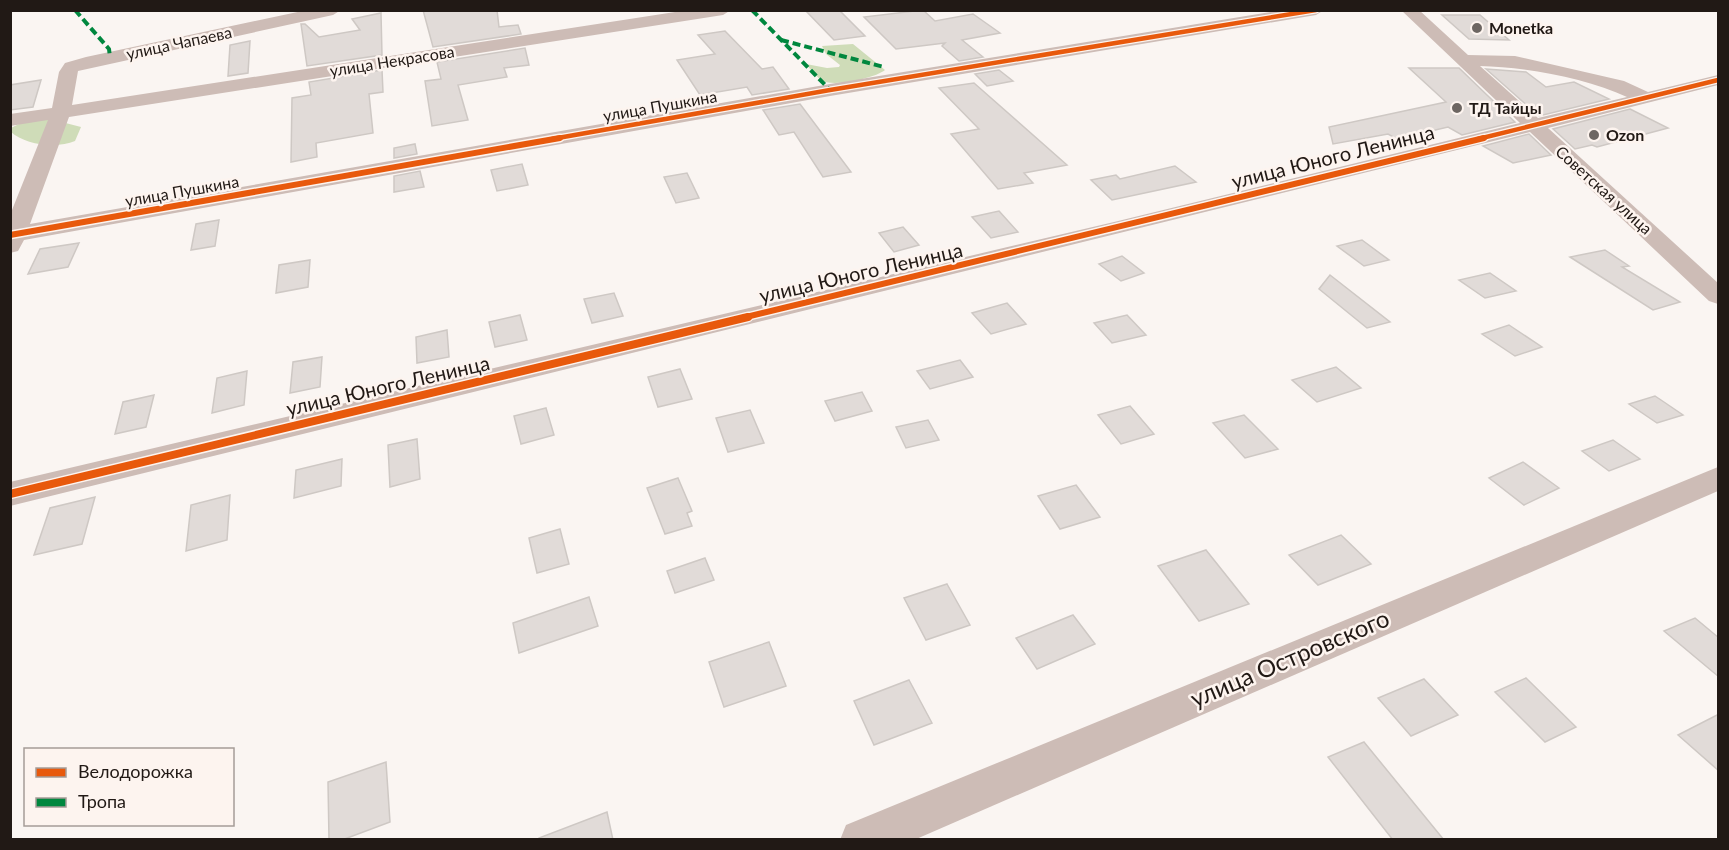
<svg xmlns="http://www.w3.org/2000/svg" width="1729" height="850" font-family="Lato,sans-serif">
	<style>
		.forest { fill: #cfdcb8 }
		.building { fill: #e1dbd8; stroke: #cec8c4; stroke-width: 1.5 }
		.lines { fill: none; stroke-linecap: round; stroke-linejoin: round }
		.minor { fill: #cdbcb6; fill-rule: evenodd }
		.quiet { stroke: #00873e; stroke-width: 4; stroke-dasharray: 8 4; stroke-linecap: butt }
		.cycleway-far2-casing { stroke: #fdf4ef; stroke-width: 7 }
		.cycleway-far1-casing { stroke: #fdf4ef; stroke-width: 9 }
		.cycleway-casing { stroke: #fdf4ef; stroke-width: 11 }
		.cycleway-far2 { stroke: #e8590c; stroke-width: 4.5 }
		.cycleway-far1 { stroke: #e8590c; stroke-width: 6 }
		.cycleway { stroke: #e8590c; stroke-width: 8 }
		.poi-dot { fill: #6d6662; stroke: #fdf4ef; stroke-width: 2 }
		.labels { text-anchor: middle; stroke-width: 5; stroke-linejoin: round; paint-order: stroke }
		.far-poi-label { font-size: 16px; font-weight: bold; fill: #211915; stroke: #fdf4ef; text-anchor: start }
		.far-street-label { font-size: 16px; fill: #211915; stroke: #fdf4ef }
		.street-label { font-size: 20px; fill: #211915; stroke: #fdf4ef }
		.near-street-label { font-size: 24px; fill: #211915; stroke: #fdf4ef }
	</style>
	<rect width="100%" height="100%" fill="#faf5f2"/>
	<g class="forest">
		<path d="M853 44 885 70C875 78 835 87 823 81 817 78 810 69 806 64L827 68 839 67 840 65 826 54 822 46Z"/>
		<path d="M50 119 81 127 75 141C57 149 25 145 11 132V128L23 122Z"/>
	</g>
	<g class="building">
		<polygon points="423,10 497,10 499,27 518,25 521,34 433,47"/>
		<polygon points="805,10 839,10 865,36 834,40"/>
		<polygon points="923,10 935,21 973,14 1000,33 962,40 983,57 959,61 942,46 945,43 896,49 864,17"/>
		<polygon points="381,13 382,55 307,66 301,24 305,24 319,37 360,30 352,19"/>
		<polygon points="1442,15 1480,15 1509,40 1469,39"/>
		<polygon points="725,31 762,69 773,67 789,89 752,95 747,87 700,95 677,60 715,54 698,35"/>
		<polygon points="250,41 248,73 228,76 230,45"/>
		<polygon points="525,48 529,65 504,68 507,77 458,85 468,120 432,126 425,81 441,79 437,62"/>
		<polygon points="1409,68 1459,68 1515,122 1462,135 1448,127 1397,139 1388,134 1333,144 1329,127 1446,102"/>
		<polygon points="1486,69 1526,72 1546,87 1574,82 1609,99 1539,116"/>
		<polygon points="382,70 383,92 369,94 373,133 316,143 317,157 291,162 292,98 311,95 309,82"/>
		<polygon points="999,70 1013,81 987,86 975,74"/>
		<polygon points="41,80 33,107 10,110 10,85"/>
		<polygon points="974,83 1067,165 1024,173 1033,183 998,189 951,134 979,129 939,88"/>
		<polygon points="800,104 851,172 823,177 794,132 779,135 763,110"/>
		<polygon points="1630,109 1668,128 1597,147 1592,145 1575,149 1553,129"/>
		<polygon points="1529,134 1551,155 1513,163 1483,146"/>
		<polygon points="415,144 417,154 394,158 394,148"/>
		<polygon points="522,164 528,185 497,191 491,170"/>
		<polygon points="1175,166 1196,182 1112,200 1091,180 1116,175 1120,179"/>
		<polygon points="420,171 424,187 394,192 394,176"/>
		<polygon points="687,173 699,198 676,203 664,177"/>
		<polygon points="999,211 1018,232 991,238 972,217"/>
		<polygon points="219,220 215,246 191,250 196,224"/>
		<polygon points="903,227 919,245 894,252 879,233"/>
		<polygon points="1362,240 1389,260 1364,266 1337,246"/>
		<polygon points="79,243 68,267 28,274 40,249"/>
		<polygon points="1605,250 1629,266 1622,267 1680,302 1653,310 1570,257"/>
		<polygon points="1122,256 1144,273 1121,281 1099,264"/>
		<polygon points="310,260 308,287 276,293 279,265"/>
		<polygon points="1490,273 1516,291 1485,298 1459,280"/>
		<polygon points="1330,275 1390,322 1367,328 1319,289"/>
		<polygon points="614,293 623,316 592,323 584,299"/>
		<polygon points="1007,303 1026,324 991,334 972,313"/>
		<polygon points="520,315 527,340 495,347 489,322"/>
		<polygon points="1127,315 1146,335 1112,343 1094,323"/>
		<polygon points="1509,325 1542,347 1515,356 1482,334"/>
		<polygon points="447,330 449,357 417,363 416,337"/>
		<polygon points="322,357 320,387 290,393 293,362"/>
		<polygon points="960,360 973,377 930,389 917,371"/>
		<polygon points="1336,367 1361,388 1317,402 1292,380"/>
		<polygon points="680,369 692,399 658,407 648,377"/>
		<polygon points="247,371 244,405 212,413 217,378"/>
		<polygon points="862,392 872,411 835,421 825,401"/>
		<polygon points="154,395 146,427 115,434 123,402"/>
		<polygon points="1655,396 1661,400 1683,415 1657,423 1629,404"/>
		<polygon points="1130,406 1154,434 1121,444 1098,415"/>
		<polygon points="546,408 554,435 521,444 514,416"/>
		<polygon points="750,410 764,443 728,452 716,418"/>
		<polygon points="1244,415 1278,449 1245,458 1213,423"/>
		<polygon points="928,420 939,440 906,448 896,427"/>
		<polygon points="417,439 420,479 390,487 388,445"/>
		<polygon points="1613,440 1640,459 1609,471 1582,451"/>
		<polygon points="342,459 341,486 294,498 296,470"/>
		<polygon points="1523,462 1559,488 1524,505 1489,478"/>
		<polygon points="678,478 692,511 687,513 692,526 665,534 647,488"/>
		<polygon points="1076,485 1100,517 1060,529 1038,496"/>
		<polygon points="230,495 227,540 186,551 191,505"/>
		<polygon points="95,497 82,544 34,555 50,508"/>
		<polygon points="560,529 569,564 537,573 529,538"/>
		<polygon points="1341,535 1371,564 1318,585 1289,555"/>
		<polygon points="1206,550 1249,604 1199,621 1158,566"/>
		<polygon points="705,558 714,580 675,593 667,571"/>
		<polygon points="947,584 970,625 926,640 904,598"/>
		<polygon points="589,597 598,626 519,653 513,623"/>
		<polygon points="1073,615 1095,644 1037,669 1016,638"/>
		<polygon points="1695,618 1719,638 1719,677 1664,631"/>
		<polygon points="769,642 786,686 724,707 709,662"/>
		<polygon points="1526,678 1576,727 1545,742 1495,692"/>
		<polygon points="1424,679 1458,715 1411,736 1378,698"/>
		<polygon points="909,680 932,723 874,745 854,701"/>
		<polygon points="1719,714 1719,771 1678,735"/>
		<polygon points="1364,742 1444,840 1393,840 1328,757"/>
		<polygon points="386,762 390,822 342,840 329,840 328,782"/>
		<polygon points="607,812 613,840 539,840 539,838"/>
	</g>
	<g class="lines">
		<g class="minor">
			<polygon points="307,10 341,10 333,15 78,71 72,105 688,10 731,10 723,15 69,117 30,224 830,84 1283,10 1324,10 1316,15 830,96 24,240 18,251 10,253 10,215 48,120 10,126 10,114 52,108 59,72 65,63 86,57"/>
			<path d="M1401 10H1419L1468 55 1515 56 1624 81 1648 92 1718 75V85L1548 128 1718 283V304L1709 301 1530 132 10 506V482L1114 222 1520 123ZM1480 66C1525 67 1586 78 1627 97L1538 118Z"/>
			<polygon points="1718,467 1718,491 914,840 840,840 846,825"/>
		</g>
		<g class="quiet">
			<polyline points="75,10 109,49 110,57"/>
			<polyline points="752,10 830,90"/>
			<polyline points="781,40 884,67"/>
		</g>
		<g class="cycleway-far2-casing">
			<g id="cycleway-far2">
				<polyline points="552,139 830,90 1316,10"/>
				<polyline points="1478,139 1718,80"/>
			</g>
		</g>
		<g class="cycleway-far1-casing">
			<g id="cycleway-far1">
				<polyline points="10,235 560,138"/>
				<polyline points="742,318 1484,138"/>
			</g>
		</g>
		<g class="cycleway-casing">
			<polyline id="cycleway" points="10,494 748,317"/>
		</g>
		<use href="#cycleway-far2" class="cycleway-far2"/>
		<use href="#cycleway-far1" class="cycleway-far1"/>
		<use href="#cycleway" class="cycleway"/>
	</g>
	<g class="poi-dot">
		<circle cx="1477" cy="28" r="6"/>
		<circle cx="1457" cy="108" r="6"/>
		<circle cx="1594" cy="135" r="6"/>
	</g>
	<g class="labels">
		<g class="far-poi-label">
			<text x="1489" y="34">Monetka</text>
			<text x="1469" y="114">ТД Тайцы</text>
			<text x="1606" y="141">Ozon</text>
		</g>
		<g class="far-street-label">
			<text transform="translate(179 43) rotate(-12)" y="6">улица Чапаева</text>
			<text transform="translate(392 61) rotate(-9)" y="6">улица Некрасова</text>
			<text transform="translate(660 106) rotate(-10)" y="6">улица Пушкина</text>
			<text transform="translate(1604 190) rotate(42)" y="6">Советская улица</text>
			<text transform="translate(182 191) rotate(-10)" y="6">улица Пушкина</text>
		</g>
		<g class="street-label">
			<text transform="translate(1333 157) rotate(-14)" y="7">улица Юного Ленинца</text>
			<text transform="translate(861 273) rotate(-13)" y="7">улица Юного Ленинца</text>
			<text transform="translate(388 386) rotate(-13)" y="7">улица Юного Ленинца</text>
		</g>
		<g class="near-street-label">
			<text transform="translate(1290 659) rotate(-23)" y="8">улица Островского</text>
		</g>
	</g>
	<rect width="1729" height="850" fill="none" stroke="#211915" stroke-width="24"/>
	<rect x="24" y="748" width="210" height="78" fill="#fdf4ef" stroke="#a59c98" stroke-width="1.5"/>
	<rect x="36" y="768" width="30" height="9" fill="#e8590c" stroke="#a59c98" stroke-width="1.5"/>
	<text x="78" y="778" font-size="18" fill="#211915">Велодорожка</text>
	<rect x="36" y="798" width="30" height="9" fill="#00873e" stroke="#a59c98" stroke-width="1.5"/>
	<text x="78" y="808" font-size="18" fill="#211915">Тропа</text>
</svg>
